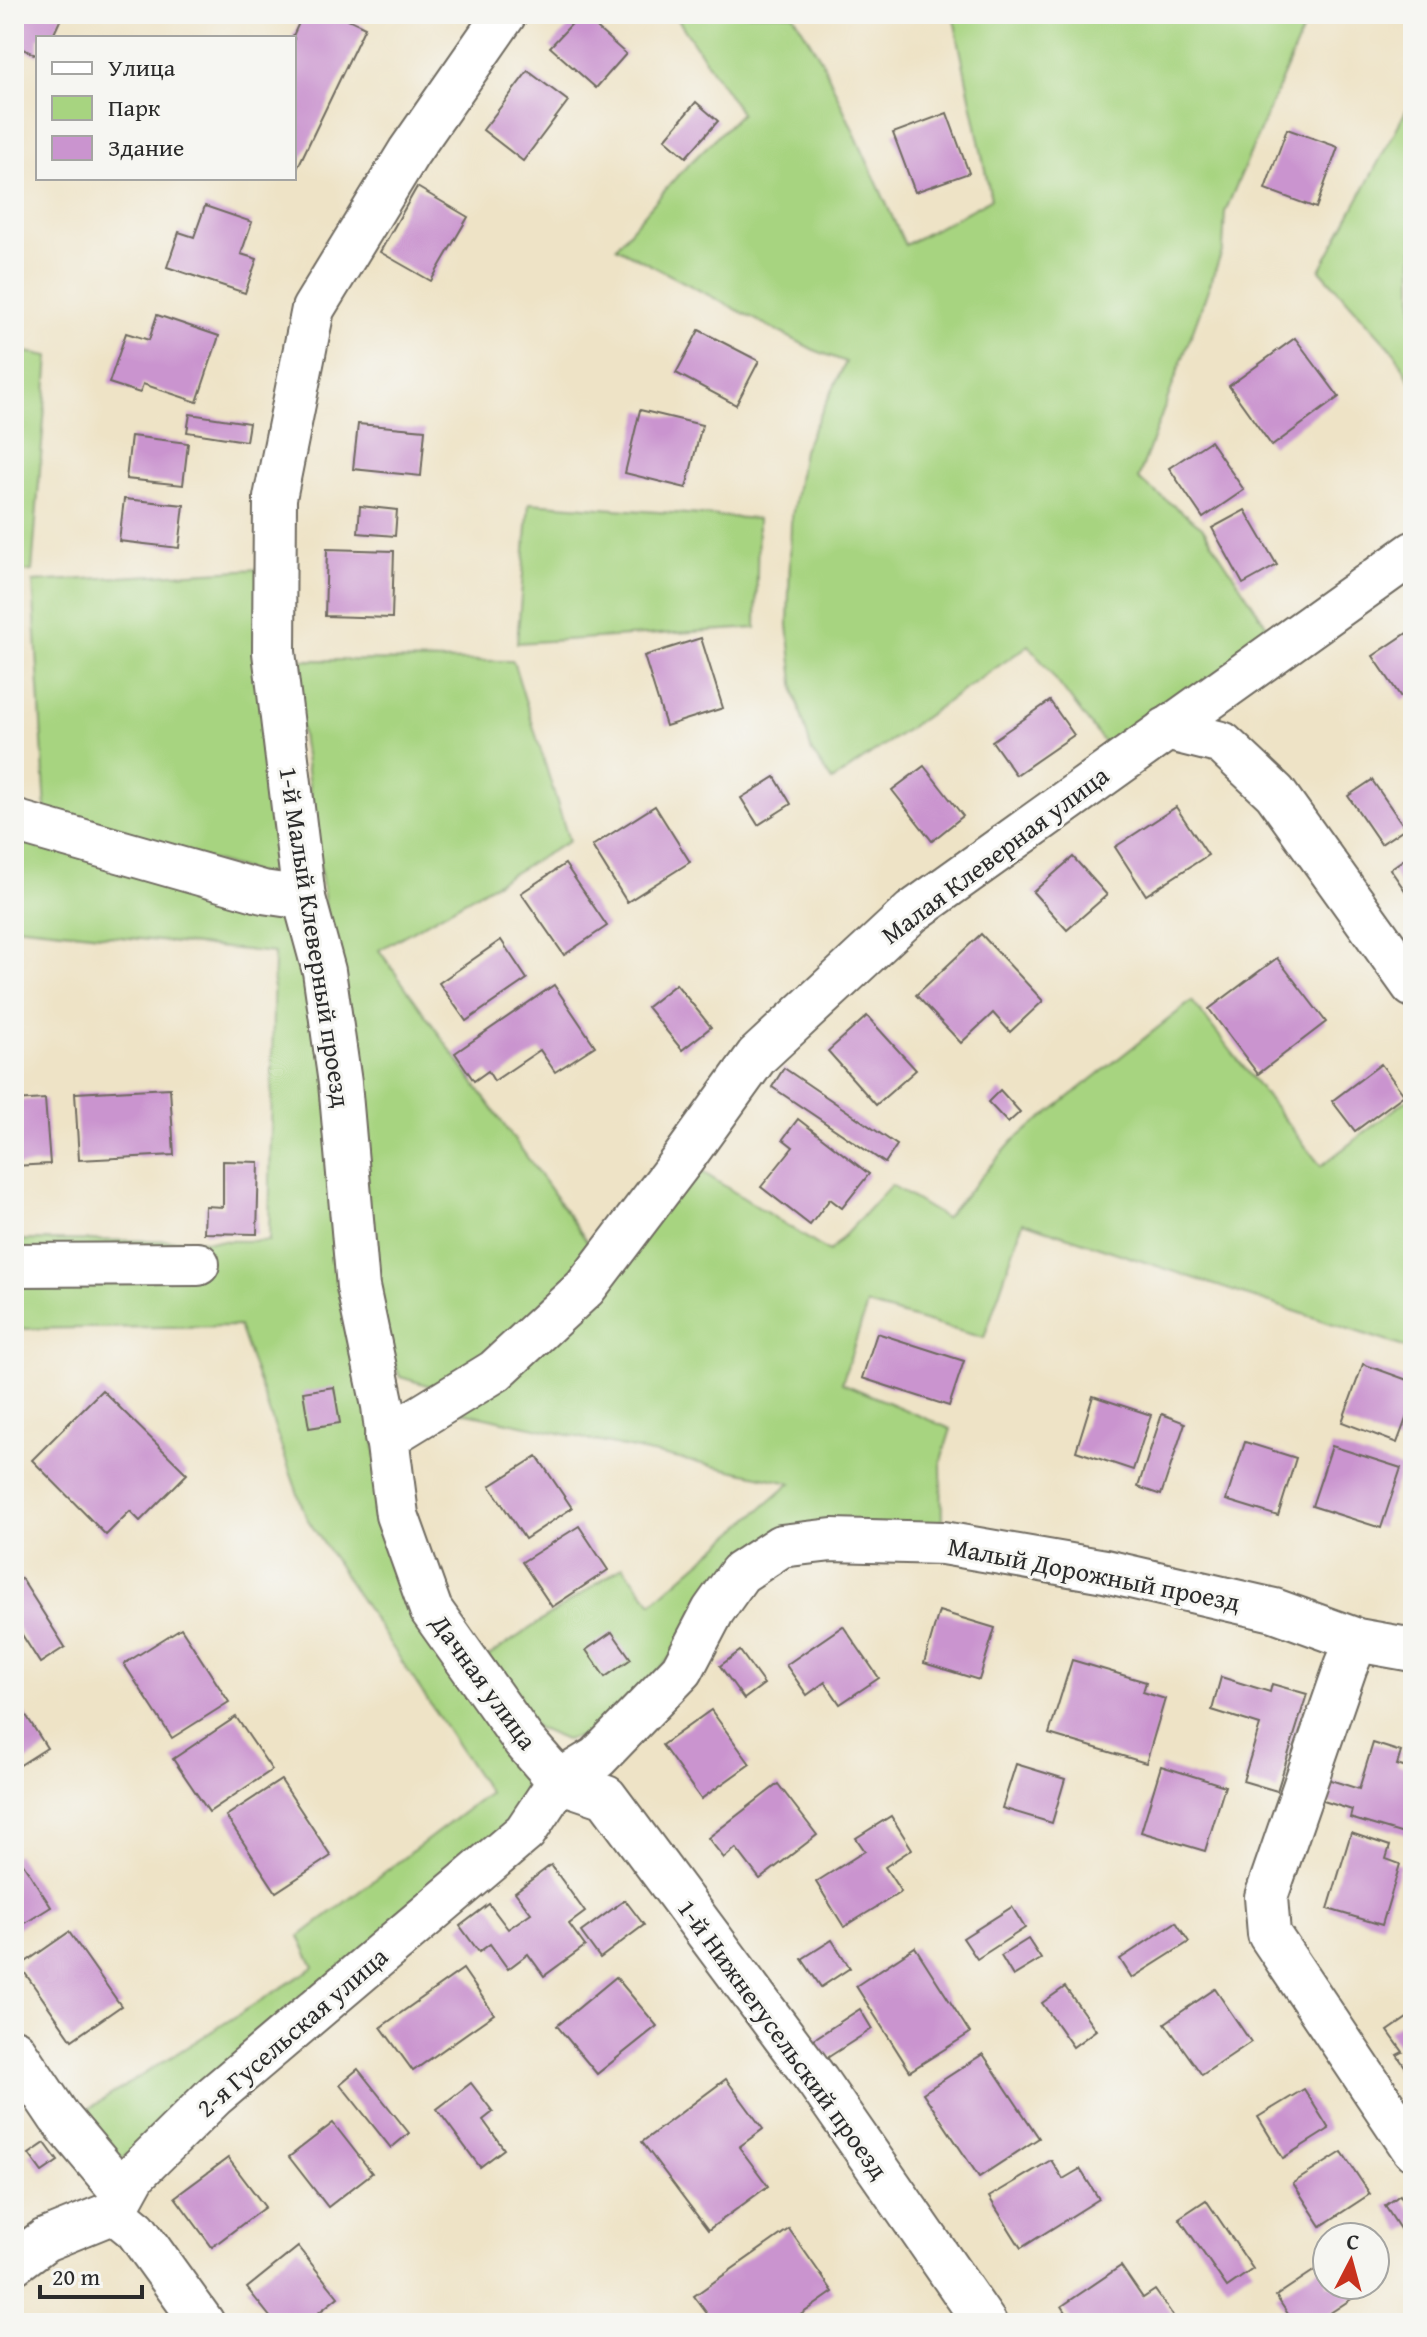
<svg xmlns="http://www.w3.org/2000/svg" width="1427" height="2337" font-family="'Gentium Book Plus',serif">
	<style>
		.green { fill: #a7d480; stroke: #698056; stroke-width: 2 }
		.building { fill: #ca94cf }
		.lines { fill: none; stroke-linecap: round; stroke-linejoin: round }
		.minor-casing { stroke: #6f6b61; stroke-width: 46 }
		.minor { stroke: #fff; stroke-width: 42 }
		.labels { text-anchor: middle; stroke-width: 6; stroke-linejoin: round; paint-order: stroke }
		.street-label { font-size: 26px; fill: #2b2b2b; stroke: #f6f6f2 }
	</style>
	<rect width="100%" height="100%" fill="#f6f6f2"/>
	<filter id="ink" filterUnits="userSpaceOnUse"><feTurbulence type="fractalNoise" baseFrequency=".0125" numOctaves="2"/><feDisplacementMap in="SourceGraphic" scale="16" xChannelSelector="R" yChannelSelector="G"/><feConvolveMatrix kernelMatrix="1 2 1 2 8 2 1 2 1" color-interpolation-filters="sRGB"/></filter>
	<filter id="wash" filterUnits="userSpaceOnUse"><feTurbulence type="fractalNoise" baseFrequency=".006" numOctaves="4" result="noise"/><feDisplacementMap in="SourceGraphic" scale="32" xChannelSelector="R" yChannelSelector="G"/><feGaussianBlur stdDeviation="1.8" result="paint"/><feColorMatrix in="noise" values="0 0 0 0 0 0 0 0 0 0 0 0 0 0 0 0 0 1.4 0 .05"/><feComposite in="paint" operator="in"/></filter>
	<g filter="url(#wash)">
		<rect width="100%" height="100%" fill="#eee3c6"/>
		<g class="green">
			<polygon points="674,14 793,14 821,59 905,245 991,199 953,14 1277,14 1305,25 1225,212 1223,249 1138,479 1202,527 1272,634 1109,749 1029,645 832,781 812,752 795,693 788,625 791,523 803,450 846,362 814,350 616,247 678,175 741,113"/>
			<polygon points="1413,98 1413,385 1395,353 1320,270"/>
			<polygon points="14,350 49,356 32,571 14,572"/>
			<polygon points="529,503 758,519 756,628 517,643"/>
			<polygon points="259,569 282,870 266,876 46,812 33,582"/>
			<path d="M292 660 513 661 569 841 379 950 594 1251 493 1352 430 1386 400 1377C367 1299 362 1188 352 1104 333 955 313 807 292 660Z"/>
			<polygon points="14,836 293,914 316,970 384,1517 525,1778 523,1799 512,1824 114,2165 71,2120 314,1967 299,1937 489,1793 306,1517 239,1326 14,1329 14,1240 269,1241 274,953 14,926"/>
			<polygon points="1192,1001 1321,1166 1413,1095 1413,1350 1023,1222 984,1338 867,1305 842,1383 951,1429 941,1461 942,1526 830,1524 669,1659 593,1734 565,1740 537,1728 483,1660 623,1566 652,1603 791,1483 462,1412 696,1168 829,1252 891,1185 945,1218 1013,1141"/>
		</g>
		<g id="blocks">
			<g class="building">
				<polygon points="14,14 63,14 52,38 38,38 38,56 14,45"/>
				<polygon points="303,14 338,14 365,27 294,175 294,38 292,38"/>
				<polygon points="581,14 626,54 596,88 550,47"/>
				<polygon points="528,71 568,101 523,161 483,130"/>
				<polygon points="696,102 718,121 686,157 665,139"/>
				<polygon points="947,113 969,173 915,192 893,133"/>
				<polygon points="1287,129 1338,147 1316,208 1265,189"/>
				<polygon points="417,187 468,217 431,281 380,252"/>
				<polygon points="205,206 252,222 241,254 257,259 245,293 167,267 179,232 194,237"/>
				<polygon points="157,315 219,336 197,402 143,384 140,393 109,383 126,333 149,340"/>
				<polygon points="699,330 759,361 736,405 676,373"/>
				<polygon points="1295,338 1339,397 1272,446 1229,386"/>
				<polygon points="640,410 702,425 686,488 625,473"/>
				<polygon points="190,414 249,423 246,441 187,432"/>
				<polygon points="358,424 425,430 421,476 353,469"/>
				<polygon points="131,436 188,443 183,485 126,479"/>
				<polygon points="1210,441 1244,490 1203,518 1169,468"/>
				<polygon points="124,499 184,505 179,548 119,541"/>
				<polygon points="360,506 397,510 395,536 358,533"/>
				<polygon points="1245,510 1277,565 1243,584 1212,528"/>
				<polygon points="327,549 394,551 392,618 325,616"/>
				<polygon points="1413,629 1413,693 1403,700 1373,656"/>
				<polygon points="701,638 723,708 666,726 644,656"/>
				<polygon points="1050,701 1074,735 1016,775 992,741"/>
				<polygon points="924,766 963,816 932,841 892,790"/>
				<polygon points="775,777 791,804 758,825 741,798"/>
				<polygon points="1372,780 1405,828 1381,844 1348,796"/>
				<polygon points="655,806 690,862 627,902 592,846"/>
				<polygon points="1176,807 1208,855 1146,895 1115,847"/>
				<polygon points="1413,853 1413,902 1390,869"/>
				<polygon points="1073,857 1107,895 1067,930 1033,892"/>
				<polygon points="565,864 607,926 564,955 521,893"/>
				<polygon points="981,934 1043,1001 1010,1032 993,1013 961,1043 916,995"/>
				<polygon points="501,940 527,979 466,1021 439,983"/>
				<polygon points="1277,958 1326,1022 1258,1074 1209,1009"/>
				<polygon points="676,984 711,1027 682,1050 647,1007"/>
				<polygon points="554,985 595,1046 555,1072 540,1050 494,1081 488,1071 474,1081 455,1053"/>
				<polygon points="867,1016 916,1070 876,1105 828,1051"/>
				<polygon points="1381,1064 1404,1095 1355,1131 1332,1101"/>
				<polygon points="784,1068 897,1145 885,1163 772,1087"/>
				<polygon points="170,1088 174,1155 79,1160 75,1093"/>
				<polygon points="1000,1090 1020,1112 1008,1123 988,1102"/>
				<polygon points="45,1099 50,1164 14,1166 14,1101"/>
				<polygon points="798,1119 869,1174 842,1208 830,1199 810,1225 761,1187 793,1147 783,1139"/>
				<polygon points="223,1161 259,1162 257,1234 204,1233 205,1206 223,1207"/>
				<polygon points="877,1333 964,1361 949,1406 862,1378"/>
				<polygon points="1363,1364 1413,1382 1413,1400 1397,1443 1342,1422"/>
				<polygon points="334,1387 340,1423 309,1428 303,1392"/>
				<polygon points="102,1390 187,1474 140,1521 130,1511 106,1535 32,1460"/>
				<polygon points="1093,1396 1151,1415 1133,1470 1076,1451"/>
				<polygon points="1162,1414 1185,1423 1161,1495 1138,1487"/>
				<polygon points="1245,1442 1296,1458 1278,1516 1226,1500"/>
				<polygon points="1332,1446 1401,1468 1381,1528 1312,1506"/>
				<polygon points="537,1456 572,1508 525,1539 490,1486"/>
				<polygon points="579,1526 608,1570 552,1607 522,1562"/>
				<polygon points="21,1578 65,1647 40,1663 14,1622 14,1583"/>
				<polygon points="939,1611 995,1628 979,1680 924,1663"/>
				<polygon points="843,1626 879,1678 840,1704 825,1682 807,1695 786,1665"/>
				<polygon points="181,1628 229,1702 172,1738 124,1664"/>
				<polygon points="612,1632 631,1659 605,1677 586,1650"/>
				<polygon points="740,1651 764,1684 744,1699 720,1666"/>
				<polygon points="1072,1660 1146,1682 1143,1692 1165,1699 1146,1763 1049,1734"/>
				<polygon points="1221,1677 1270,1692 1272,1684 1307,1694 1277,1791 1243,1781 1260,1725 1212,1710"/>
				<polygon points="711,1710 750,1764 701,1799 662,1745"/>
				<polygon points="24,1712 47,1748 14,1769 14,1719"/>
				<polygon points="236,1717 272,1770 209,1812 173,1759"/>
				<polygon points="1373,1743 1401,1752 1397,1765 1413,1770 1413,1816 1407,1835 1350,1818 1352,1810 1317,1799 1324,1778 1359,1789"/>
				<polygon points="1016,1764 1065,1779 1052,1823 1002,1808"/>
				<polygon points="1161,1766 1225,1786 1205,1851 1141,1832"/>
				<polygon points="281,1780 331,1856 276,1892 226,1816"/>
				<polygon points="778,1784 817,1835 760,1879 736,1848 724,1858 708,1838"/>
				<polygon points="891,1816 912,1849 885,1867 901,1892 844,1927 816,1882 865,1851 856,1838"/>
				<polygon points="1351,1833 1390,1846 1386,1859 1400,1864 1382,1925 1328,1909"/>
				<polygon points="17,1854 51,1907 14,1930 14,1856"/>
				<polygon points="551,1865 585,1912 569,1924 585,1946 544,1976 528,1954 508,1969 490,1944 479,1952 460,1926 489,1904 508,1929 531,1913 515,1892"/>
				<polygon points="625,1900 644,1925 600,1958 581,1932"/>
				<polygon points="1012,1907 1025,1928 977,1959 963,1938"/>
				<polygon points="1176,1922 1189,1942 1132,1978 1120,1959"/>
				<polygon points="69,1932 121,2006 72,2040 20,1966"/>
				<polygon points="1028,1939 1041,1959 1013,1976 1001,1956"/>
				<polygon points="832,1940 850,1968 821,1987 802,1959"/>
				<polygon points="915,1947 970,2033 910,2071 856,1986"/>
				<polygon points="463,1969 494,2014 413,2071 381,2027"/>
				<polygon points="616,1977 657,2026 597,2074 557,2026"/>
				<polygon points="1065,1987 1096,2030 1073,2047 1042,2003"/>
				<polygon points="1215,1989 1251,2042 1202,2075 1165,2023"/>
				<polygon points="860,2009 872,2029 824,2060 811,2041"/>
				<polygon points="1413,2014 1413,2078 1397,2055 1403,2052 1388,2031"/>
				<polygon points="983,2054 1039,2138 979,2177 923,2093"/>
				<polygon points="358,2069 409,2133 391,2148 340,2084"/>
				<polygon points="726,2079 763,2129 739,2147 768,2186 708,2230 642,2142"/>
				<polygon points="471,2083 493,2112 483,2120 504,2149 480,2167 437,2109"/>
				<polygon points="1304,2089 1329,2129 1283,2158 1258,2117"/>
				<polygon points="333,2123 372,2173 328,2207 289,2157"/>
				<polygon points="45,2143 58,2161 42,2172 29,2154"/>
				<polygon points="1342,2152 1370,2194 1321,2226 1293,2183"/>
				<polygon points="228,2158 265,2207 212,2247 175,2197"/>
				<polygon points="1051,2160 1063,2179 1080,2169 1099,2199 1021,2248 989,2197"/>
				<polygon points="1400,2195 1413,2214 1413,2224 1402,2232 1385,2206"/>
				<polygon points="1206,2200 1253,2269 1227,2287 1179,2218"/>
				<polygon points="789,2229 833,2292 789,2323 714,2323 694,2296"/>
				<polygon points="298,2247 338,2297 306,2323 275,2323 247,2288"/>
				<polygon points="1327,2262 1327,2285 1366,2285 1368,2288 1315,2323 1294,2323 1276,2296"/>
				<polygon points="1121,2266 1143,2298 1155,2290 1176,2320 1173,2323 1073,2323 1062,2306"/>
			</g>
		</g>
	</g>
	<g filter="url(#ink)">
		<use href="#blocks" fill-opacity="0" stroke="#6f6b61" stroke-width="2"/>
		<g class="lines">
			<g class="minor-casing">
				<g id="minor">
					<polyline points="505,14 409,152 313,309 275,498 274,652 304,898 324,971 340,1083 358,1287 383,1406 397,1515 431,1610 524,1741 559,1781 606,1797 818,2082 985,2323"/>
					<polyline points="1166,729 1222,743 1275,793 1413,986"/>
					<polyline points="14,821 263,892 304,898"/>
					<polyline points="14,1265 198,1264"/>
					<polyline points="386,1438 495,1371 585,1288 683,1159 757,1056 912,912 1413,553"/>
					<polyline points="1357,1640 1346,1666 1266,1897 1269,1934 1413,2149"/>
					<polyline points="14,2050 59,2117 123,2193"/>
					<polyline points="114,2212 136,2230 203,2323"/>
					<polyline points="14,2263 45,2240 114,2212 135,2174 214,2096 525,1832 559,1781 597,1758 682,1670 713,1611 740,1573 781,1546 832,1540 943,1543 1105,1571 1274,1610 1357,1640 1413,1650"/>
				</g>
			</g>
			<use href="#minor" class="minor"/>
		</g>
	</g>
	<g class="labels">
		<g class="street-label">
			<text transform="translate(995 855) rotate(-37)" y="9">Малая Клеверная улица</text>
			<text transform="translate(315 937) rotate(81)" y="9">1-й Малый Клеверный проезд</text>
			<text transform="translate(1094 1574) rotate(11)" y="9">Малый Дорожный проезд</text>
			<text transform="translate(484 1682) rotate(54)" y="9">Дачная улица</text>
			<text transform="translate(292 2032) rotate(-41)" y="9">2-я Гусельская улица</text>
			<text transform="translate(783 2039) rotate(54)" y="9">1-й Нижнегусельский проезд</text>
		</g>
	</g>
	<rect width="1427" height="2337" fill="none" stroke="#f6f6f2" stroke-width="48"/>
	<rect x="36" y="36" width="260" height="144" fill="#f6f6f2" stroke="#a5a5a2" stroke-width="2"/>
	<rect x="52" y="62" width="40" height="12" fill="#ffffff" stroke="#a5a5a2" stroke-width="2"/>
	<text x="108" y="76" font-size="24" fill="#2b2b2b">Улица</text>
	<rect x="52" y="96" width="40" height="24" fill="#a7d480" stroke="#a5a5a2" stroke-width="2"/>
	<text x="108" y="116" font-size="24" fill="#2b2b2b">Парк</text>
	<rect x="52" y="136" width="40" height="24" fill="#ca94cf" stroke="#a5a5a2" stroke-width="2"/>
	<text x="108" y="156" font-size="24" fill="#2b2b2b">Здание</text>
	<g transform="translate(1351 2261) rotate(6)"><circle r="38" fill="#f6f6f2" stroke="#a5a5a2" stroke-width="2"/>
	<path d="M0-6L14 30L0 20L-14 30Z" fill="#c8321e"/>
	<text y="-12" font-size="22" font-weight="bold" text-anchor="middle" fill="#2b2b2b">С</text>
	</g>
	<path d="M40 2285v12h102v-12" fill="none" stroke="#2b2b2b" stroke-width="4"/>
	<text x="52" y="2285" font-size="24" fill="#2b2b2b" stroke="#f6f6f2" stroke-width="6" paint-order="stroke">20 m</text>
</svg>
